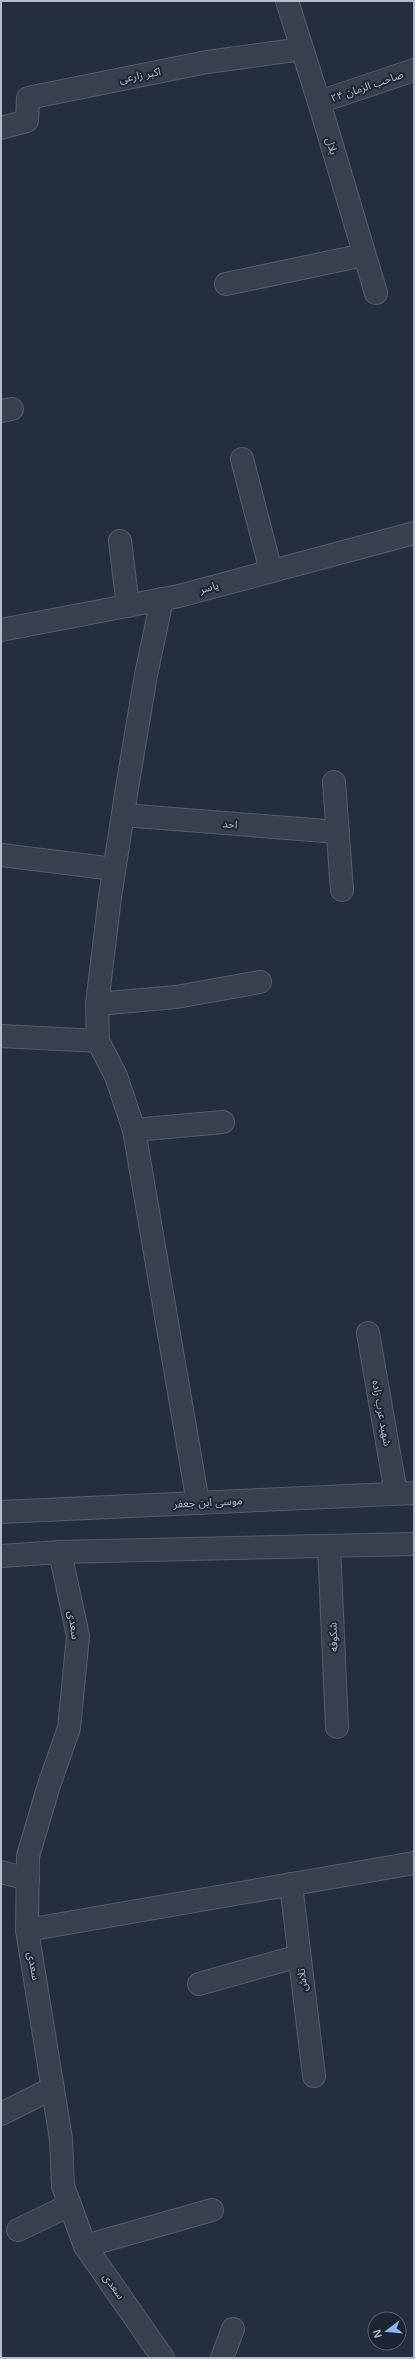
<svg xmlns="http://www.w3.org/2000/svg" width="415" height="2359" font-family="Helvetica,'Noto Sans Arabic',sans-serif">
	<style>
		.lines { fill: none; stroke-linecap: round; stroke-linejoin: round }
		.minor-casing { stroke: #555f6b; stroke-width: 24 }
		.minor { stroke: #37414d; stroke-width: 22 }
		.labels { text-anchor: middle; stroke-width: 4; stroke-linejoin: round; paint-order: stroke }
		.street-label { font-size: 11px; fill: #b3bcc8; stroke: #1c2632 }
	</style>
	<rect width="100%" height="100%" fill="#232f3d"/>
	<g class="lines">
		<g class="minor-casing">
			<g id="minor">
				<polyline points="287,1 319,102 376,293"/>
				<polyline points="319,102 414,70"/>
				<polyline points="1,128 27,121 28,98 207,62 302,49"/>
				<polyline points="226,284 364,255"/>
				<polyline points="1,411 12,409"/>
				<polyline points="242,459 271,571"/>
				<polyline points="120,541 128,606"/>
				<polyline points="162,599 146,675 127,788 110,897 97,1004 98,1041 116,1076 134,1130 198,1503"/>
				<polyline points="1,630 179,596 414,533"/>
				<polyline points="334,782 342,890"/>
				<polyline points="123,815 338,832"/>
				<polyline points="1,855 114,869"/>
				<polyline points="97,1004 176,997 260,982"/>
				<polyline points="1,1036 98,1041"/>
				<polyline points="134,1130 223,1122"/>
				<polyline points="368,1333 396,1493"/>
				<polyline points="1,1512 414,1493"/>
				<polyline points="329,1546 337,1727"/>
				<polyline points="60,1552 78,1636 69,1728 49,1785 28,1856 27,1930 61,2139 63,2186 85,2246 163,2358"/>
				<polyline points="1,1556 60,1552 414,1544"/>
				<polyline points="1,1872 28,1879"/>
				<polyline points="291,1884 314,2076"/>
				<polyline points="27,1930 414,1863"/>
				<polyline points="199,1984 299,1956"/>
				<polyline points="1,2114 53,2088"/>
				<polyline points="18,2230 70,2205"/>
				<polyline points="85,2246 212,2210"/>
				<polyline points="222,2358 233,2329"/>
			</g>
		</g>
		<use href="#minor" class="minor"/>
	</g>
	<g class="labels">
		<g class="street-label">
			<text transform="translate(140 75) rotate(-11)" y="4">اکبر زارعی</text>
			<text transform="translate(367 86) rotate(-19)" y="4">صاحب الزمان ۲۴</text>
			<text transform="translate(332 146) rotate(74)" y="4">بلال</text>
			<text transform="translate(209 587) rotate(-15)" y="4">یاسر</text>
			<text transform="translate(230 824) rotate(5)" y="4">احد</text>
			<text transform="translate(382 1413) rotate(80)" y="4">شهید عرب زاده</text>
			<text transform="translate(208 1502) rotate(-3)" y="4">موسی ابن جعفر</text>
			<text transform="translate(74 1625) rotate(82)" y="4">سعدی</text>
			<text transform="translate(333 1637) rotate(-92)" y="4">شکوفه</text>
			<text transform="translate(34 1966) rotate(80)" y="4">سعدی</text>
			<text transform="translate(302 1980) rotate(-97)" y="4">تلاش</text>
			<text transform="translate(114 2286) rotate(54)" y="4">سعدی</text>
		</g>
	</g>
	<rect width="415" height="2359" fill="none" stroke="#b3bcc8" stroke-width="4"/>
	<g transform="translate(387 2331) rotate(254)"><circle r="19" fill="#1c2632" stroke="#58626e"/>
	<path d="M0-3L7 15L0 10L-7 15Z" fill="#88b7f7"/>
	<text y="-6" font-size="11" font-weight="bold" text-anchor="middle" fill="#b3bcc8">N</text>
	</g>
</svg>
